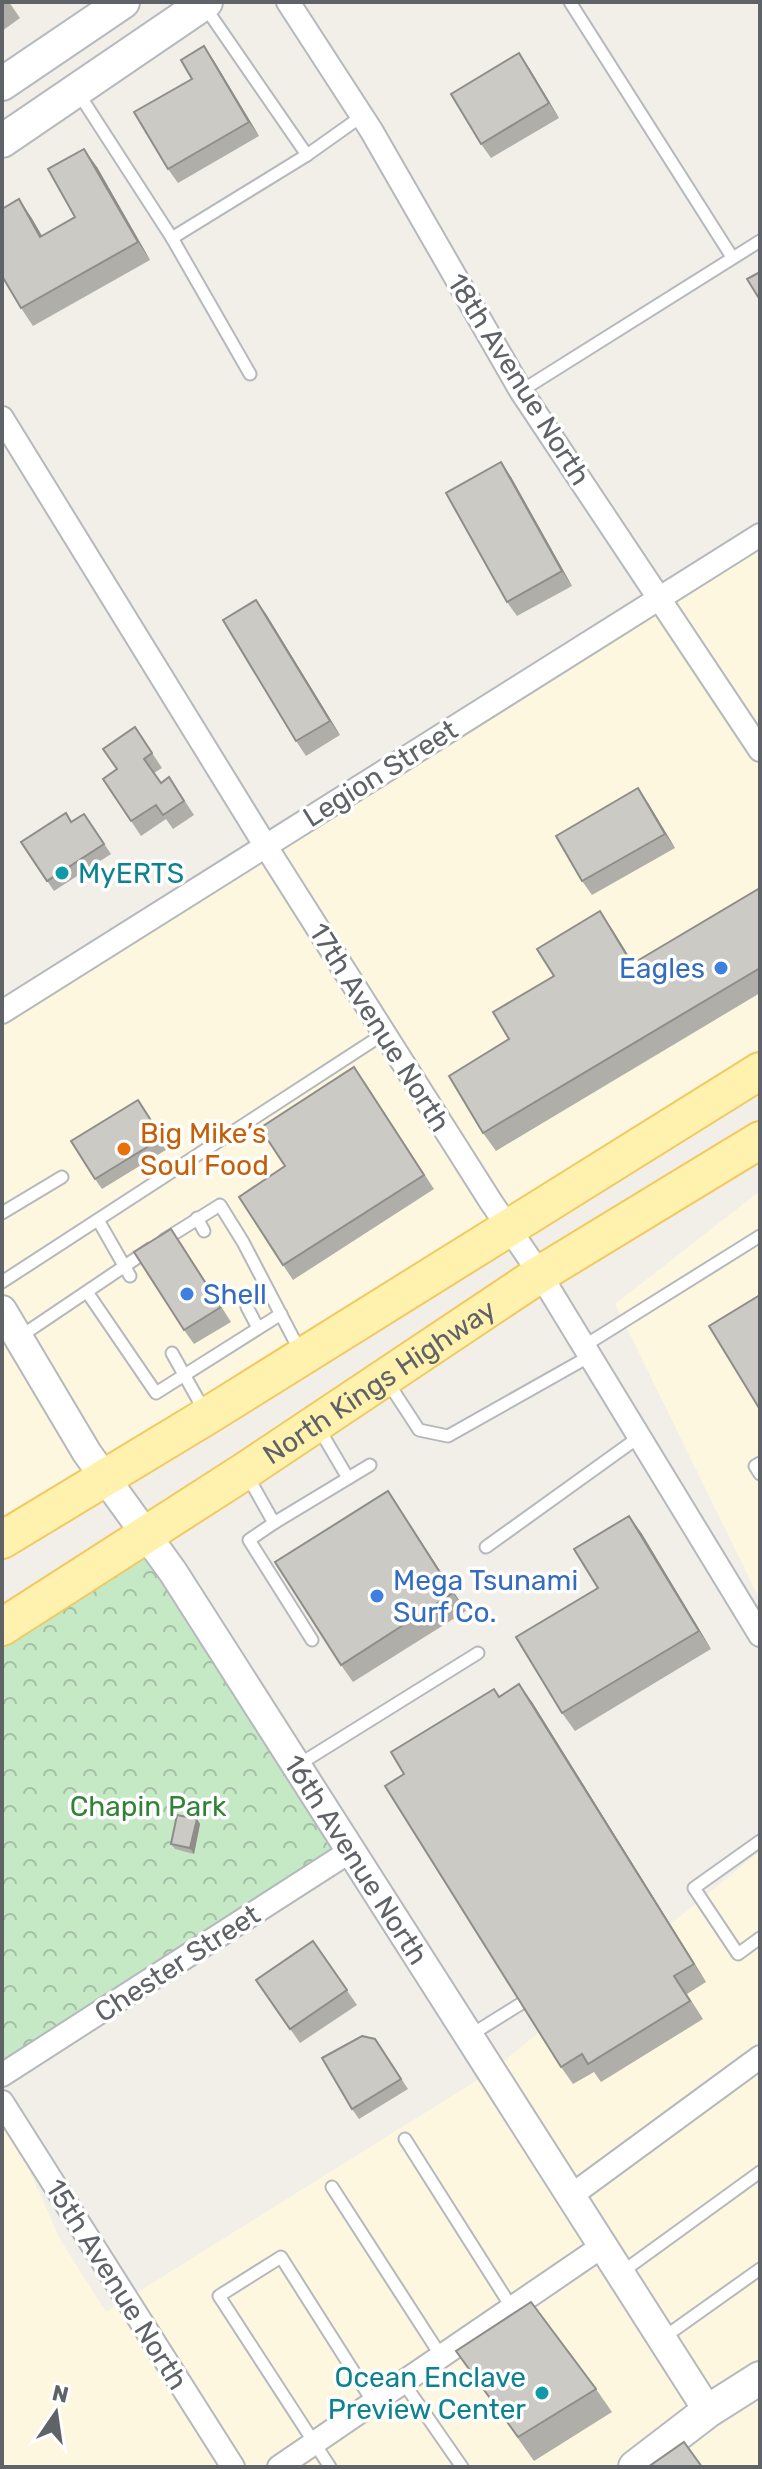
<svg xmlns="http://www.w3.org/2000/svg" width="762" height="2469" font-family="Rubik,sans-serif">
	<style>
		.commercial { fill: #fef7e0 }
		.park { fill: url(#park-crowns) }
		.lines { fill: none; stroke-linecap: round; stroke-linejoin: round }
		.service-casing { stroke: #b5b8bc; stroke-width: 15 }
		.minor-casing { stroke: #b5b8bc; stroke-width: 26 }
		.tertiary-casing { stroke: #b5b8bc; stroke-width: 32 }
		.secondary-casing { stroke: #b6babf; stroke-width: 36 }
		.primary-casing { stroke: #f2c960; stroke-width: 40 }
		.service { stroke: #fff; stroke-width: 11 }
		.minor { stroke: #fff; stroke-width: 22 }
		.tertiary { stroke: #fff; stroke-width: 28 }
		.secondary { stroke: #fff; stroke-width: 32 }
		.primary { stroke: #fff2af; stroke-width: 36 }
		.wall { fill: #afaea9 }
		.shaded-wall { fill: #8f8d8a }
		.building { fill: #cccac5; stroke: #8f8d8a; stroke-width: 2 }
		.culture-dot { fill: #0f9aa8; stroke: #fff; stroke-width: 3 }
		.shop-dot { fill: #3f7fe0; stroke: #fff; stroke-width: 3 }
		.food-dot { fill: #e8710a; stroke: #fff; stroke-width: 3 }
		.labels { text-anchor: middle; stroke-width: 7; stroke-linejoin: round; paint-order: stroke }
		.street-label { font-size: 28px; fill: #5f6368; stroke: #fff }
		.culture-label { font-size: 28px; fill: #0d838f; stroke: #fff; text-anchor: start }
		.shop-label { font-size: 28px; fill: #366cbe; stroke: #fff; text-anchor: start }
		.food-label { font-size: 28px; fill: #c56008; stroke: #fff; text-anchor: start }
		.park-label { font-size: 28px; fill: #348238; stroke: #fff }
	</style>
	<defs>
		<pattern id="park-crowns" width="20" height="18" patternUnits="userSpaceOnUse" patternTransform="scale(2)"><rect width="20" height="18" fill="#c5e8c5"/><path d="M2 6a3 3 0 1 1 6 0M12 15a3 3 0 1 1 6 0" fill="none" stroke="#a3c0a4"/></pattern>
	</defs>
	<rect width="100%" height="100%" fill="#f1efe8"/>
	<g class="commercial">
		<polygon points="760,535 760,1071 2,1540 2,1013"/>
		<polygon points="760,1191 760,1600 615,1304"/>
		<polygon points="760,1851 760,2467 2,2467 2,2110 61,2241 106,2312 492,2071"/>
	</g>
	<polygon class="park" points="147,1535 352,1850 2,2075 2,1627"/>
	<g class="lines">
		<g class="service-casing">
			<g id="service">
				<polyline points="570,2 732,257"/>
				<polyline points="205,7 307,155"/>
				<polyline points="77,91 172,238 250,374"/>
				<polyline points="172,238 307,155 362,116"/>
				<polyline points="521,391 760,241"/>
				<polyline points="2,1213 62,1177"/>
				<polyline points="197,1218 204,1231"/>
				<polyline points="98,1220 130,1276"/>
				<polyline points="164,1240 220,1205 243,1242 301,1353"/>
				<polyline points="2,1282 385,1033"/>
				<polyline points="87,1292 156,1393 281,1314"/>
				<polyline points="247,1307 258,1328"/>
				<polyline points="18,1338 150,1249"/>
				<polyline points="584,1346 760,1236"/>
				<polyline points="172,1353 205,1412"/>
				<polyline points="387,1381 419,1430 448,1436 590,1356"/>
				<polyline points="318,1427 348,1478"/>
				<polyline points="760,1463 755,1466 760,1474"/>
				<polyline points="247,1475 274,1523 370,1465"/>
				<polyline points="274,1523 249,1540 312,1640"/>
				<polyline points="486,1547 639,1437"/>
				<polyline points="298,1765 478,1653"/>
				<polyline points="760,1841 694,1888 738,1954 760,1938"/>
				<polyline points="469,2036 522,2003"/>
				<polyline points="405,2139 512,2308"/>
				<polyline points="332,2187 441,2356"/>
				<polyline points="622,2272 760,2172"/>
				<polyline points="663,2338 760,2269"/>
				<polyline points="403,2382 462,2467"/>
				<polyline points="330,2467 219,2296 281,2257 373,2402"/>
			</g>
		</g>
		<g class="minor-casing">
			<g id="minor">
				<polyline points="288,2 371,130 521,391 760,750"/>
				<polyline points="2,418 265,845 491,1202 540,1274 760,1635"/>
				<polyline points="2,1012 760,535"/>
				<polyline points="2,2075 352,1850"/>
				<polyline points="2,2102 233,2467"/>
				<polyline points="572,2195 760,2057"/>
				<polyline points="279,2467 604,2245"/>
			</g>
		</g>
		<g class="tertiary-casing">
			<g id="tertiary">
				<path id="s1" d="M2 1310 87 1453 173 1572 708 2411"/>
			</g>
		</g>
		<g class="secondary-casing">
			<g id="secondary">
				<polyline points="2,84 123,2"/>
				<polyline points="2,141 206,2"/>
				<polyline points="635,2467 708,2411 760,2378"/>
			</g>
		</g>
		<g class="primary-casing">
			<g id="primary">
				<polyline points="2,1540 207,1416 760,1071"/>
				<path id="s2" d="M2 1627 245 1471 540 1274 760 1140"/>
			</g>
		</g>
		<use href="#service" class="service"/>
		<use href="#minor" class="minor"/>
		<use href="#tertiary" class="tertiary"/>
		<use href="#secondary" class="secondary"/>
		<use href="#primary" class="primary"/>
	</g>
	<g class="wall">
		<polygon points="2,2 9,2 20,18 2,31"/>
		<polygon points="214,61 259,136 178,183 168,169 192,79"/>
		<polygon points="529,68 559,118 491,158 481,144"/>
		<polygon points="97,167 150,260 33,326 21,308 31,217 42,236 75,217"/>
		<polygon points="511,477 572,586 517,616 507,602"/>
		<polygon points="266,614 340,735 306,756 296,741"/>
		<polygon points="135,727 162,768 154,773 161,783 169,777 194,815 173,829 166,819 141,836 103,779 117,769"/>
		<polygon points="648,803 675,848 592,895 582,881"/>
		<polygon points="84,814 111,854 54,891 21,842 72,822"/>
		<polygon points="760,888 760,993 496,1151 483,1133 509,1039 554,976 612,929 633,964"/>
		<polygon points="364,1081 434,1189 293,1280 283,1265 285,1166"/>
		<polygon points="145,1110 169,1148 102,1189 95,1179"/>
		<polygon points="181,1243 231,1322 194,1344 184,1330"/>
		<polygon points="388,1491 466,1611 353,1682 341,1665"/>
		<polygon points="629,1516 642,1534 711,1649 575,1731 562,1713 598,1588"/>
		<polygon points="500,1697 532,1702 706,1982 687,1994 703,2019 601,2082 594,2072 573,2084 561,2067"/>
		<polygon points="197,1819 200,1824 194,1854 175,1849 171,1844"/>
		<polygon points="313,1941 357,2005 300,2043 256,1980"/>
		<polygon points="382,2049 408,2089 359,2119 352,2109"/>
		<polygon points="456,2351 596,2389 612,2412 534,2461"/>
	</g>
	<g class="shaded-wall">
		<polygon points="204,46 214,61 259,136 249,122"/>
		<polygon points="519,53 529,68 559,118 549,103"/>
		<polygon points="84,149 97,167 150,260 138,242"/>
		<polygon points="19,199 31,217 53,255 40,237"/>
		<polygon points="501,462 511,477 572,586 562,571"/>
		<polygon points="256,600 266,614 340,735 330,721"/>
		<polygon points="638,788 648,803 675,848 665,834"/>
		<polygon points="600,911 612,929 645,982 632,964"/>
		<polygon points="388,1491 400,1509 466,1611 453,1593"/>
		<polygon points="629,1516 642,1534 711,1649 699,1631"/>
		<polygon points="519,1684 532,1702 706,1982 694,1964"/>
		<polygon points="197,1819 200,1824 194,1854 190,1848"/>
	</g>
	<g class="building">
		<polygon points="204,46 249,122 168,169 134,112 192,79 181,60"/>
		<polygon points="519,53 549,103 481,144 451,94"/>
		<polygon points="84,149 138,242 21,308 2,276 2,209 19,199 40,237 75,217 48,169"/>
		<polygon points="760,272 760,300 747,279"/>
		<polygon points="501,462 562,571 507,602 446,493"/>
		<polygon points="256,600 330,721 296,741 223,620"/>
		<polygon points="135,727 152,753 144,759 161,783 169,777 184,801 163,815 156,805 131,821 103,779 117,769 103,749"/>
		<polygon points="638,788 665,834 582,881 556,836"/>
		<polygon points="66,813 71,822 84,814 104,844 47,881 21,842"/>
		<polygon points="760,888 760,968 483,1133 449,1076 509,1039 493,1012 554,976 537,949 600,911 632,964"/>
		<polygon points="354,1067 424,1175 283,1265 239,1197 285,1166 260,1128"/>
		<polygon points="138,1100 162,1138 95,1179 71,1141"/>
		<polygon points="171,1229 221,1307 184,1330 134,1252"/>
		<polygon points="760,1295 760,1407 759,1408 709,1326"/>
		<polygon points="388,1491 453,1593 341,1665 275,1562"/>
		<polygon points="629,1516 699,1631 562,1713 516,1637 598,1588 574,1549"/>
		<polygon points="519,1684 694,1964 674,1976 690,2001 588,2064 582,2054 561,2067 385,1786 404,1774 391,1752 494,1689 499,1697"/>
		<polygon points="177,1815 197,1819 190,1848 171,1844"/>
		<polygon points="313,1941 347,1990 290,2029 256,1980"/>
		<polygon points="362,2036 375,2039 401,2079 352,2109 322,2058"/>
		<polygon points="531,2302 596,2389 518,2437 456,2351"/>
		<polygon points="684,2442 702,2467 648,2467"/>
	</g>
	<g class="culture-dot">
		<circle cx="62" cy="873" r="8"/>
		<circle cx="542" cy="2393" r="8"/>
	</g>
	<g class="shop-dot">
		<circle cx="721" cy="968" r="8"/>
		<circle cx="187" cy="1294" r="8"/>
		<circle cx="377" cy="1596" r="8"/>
	</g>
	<circle class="food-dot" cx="124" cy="1149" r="8"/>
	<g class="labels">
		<g class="street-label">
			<text transform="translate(519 379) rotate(58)" y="10">18th Avenue North</text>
			<text transform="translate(380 773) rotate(-32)" y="10">Legion Street</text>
			<text transform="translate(380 1027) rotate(58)" y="10">17th Avenue North</text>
			<text dy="10" stroke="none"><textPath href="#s2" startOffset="450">North Kings Highway</textPath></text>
			<text dy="10" stroke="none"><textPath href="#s1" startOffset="654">16th Avenue North</textPath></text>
			<text transform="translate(177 1963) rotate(-33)" y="10">Chester Street</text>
			<text transform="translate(117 2284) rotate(58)" y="10">15th Avenue North</text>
		</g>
		<g class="culture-label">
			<text x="78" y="883">MyERTS</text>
			<text x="526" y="2387" text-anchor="end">Ocean Enclave<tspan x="526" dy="32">Preview Center</tspan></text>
		</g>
		<g class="shop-label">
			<text x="705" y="978" text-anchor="end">Eagles</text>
			<text x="203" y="1304">Shell</text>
			<text x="393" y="1590">Mega Tsunami<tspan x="393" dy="32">Surf Co.</tspan></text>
		</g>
		<g class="food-label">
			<text x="140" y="1143">Big Mike’s<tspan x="140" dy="32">Soul Food</tspan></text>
		</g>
		<g class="park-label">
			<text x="148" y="1816">Chapin Park</text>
		</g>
	</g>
	<rect width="762" height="2469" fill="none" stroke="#5f6368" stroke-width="8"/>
	<g transform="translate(56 2413) rotate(13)" stroke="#ffffff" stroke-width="6" paint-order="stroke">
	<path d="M0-6L14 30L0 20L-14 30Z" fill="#5f6368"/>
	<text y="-12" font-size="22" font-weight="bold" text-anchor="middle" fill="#5f6368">N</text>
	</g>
</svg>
